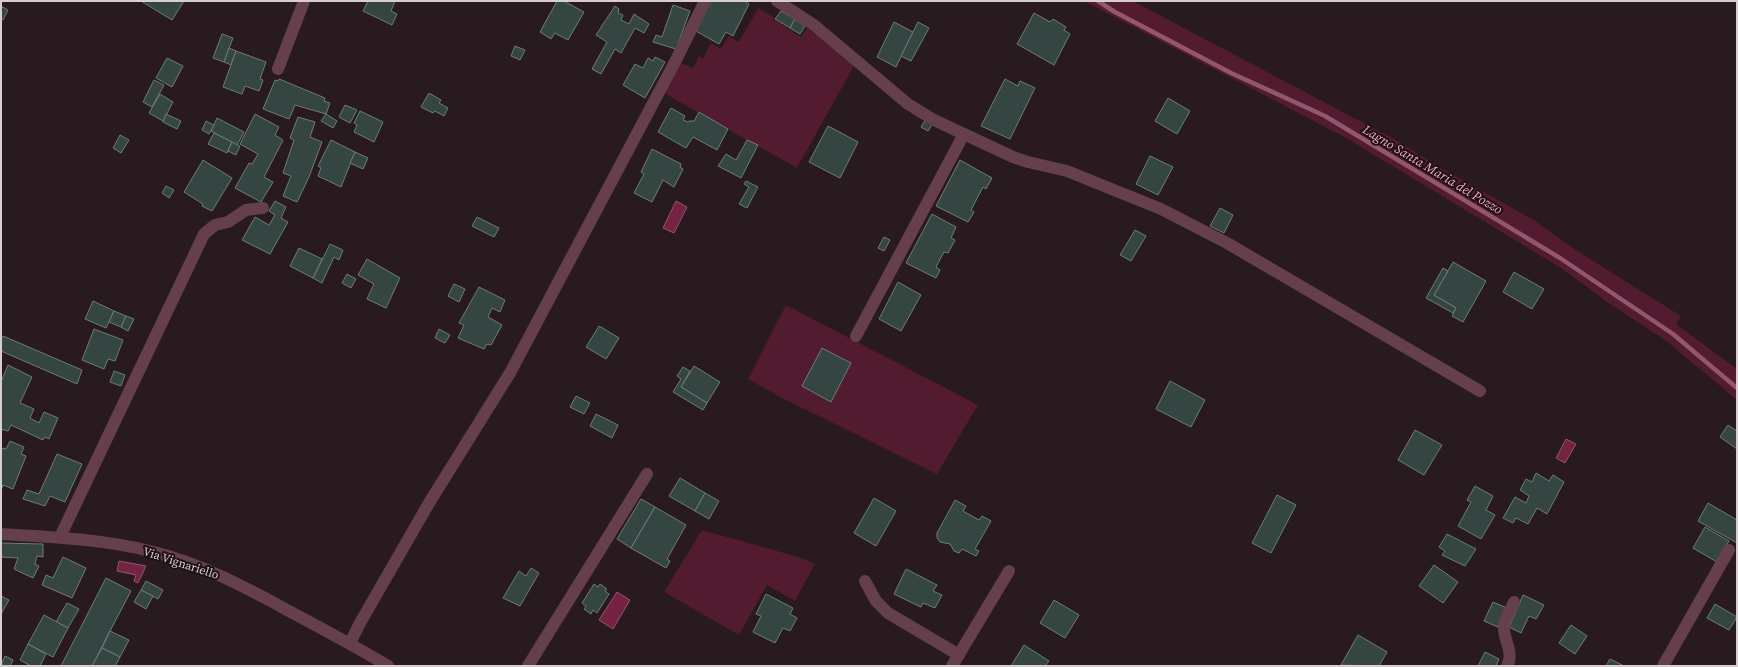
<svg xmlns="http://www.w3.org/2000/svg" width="1738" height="667" font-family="'Source Serif 4',serif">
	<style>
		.green { fill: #521b2f }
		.water { fill: #762242; stroke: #93566d }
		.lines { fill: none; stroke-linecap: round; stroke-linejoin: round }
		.stream { stroke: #93566d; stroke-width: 4.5 }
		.building { fill: #354642; stroke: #6b7e79 }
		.minor { stroke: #65404a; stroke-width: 12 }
		.labels { text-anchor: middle; stroke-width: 4; stroke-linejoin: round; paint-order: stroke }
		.street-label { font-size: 12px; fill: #d8ced1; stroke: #1e1114 }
		.water-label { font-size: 13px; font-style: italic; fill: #f6acc1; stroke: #1e1114 }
	</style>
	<rect width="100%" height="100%" fill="#281a1e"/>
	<g class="green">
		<polygon points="1084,1 1133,1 1394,139 1443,169 1532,219 1576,250 1681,316 1676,324 1737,369 1737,400 1665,340 1610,304 1561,268 1346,138"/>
		<polygon points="758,8 774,17 773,19 801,37 807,28 829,43 855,64 797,168 664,93 680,63 693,68 699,56 703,58 711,43 721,49 728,36 739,42"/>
		<polygon points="786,305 978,405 937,474 784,399 748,379"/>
		<polygon points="702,530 802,558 815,564 795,601 767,585 739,635 664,592"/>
	</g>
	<g class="water">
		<polygon points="676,201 687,207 674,233 663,228"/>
		<polygon points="1566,439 1576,444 1565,463 1556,458"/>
		<polygon points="119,561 146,566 138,583 134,581 136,575 117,571"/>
		<polygon points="617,592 630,600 613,629 599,620"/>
	</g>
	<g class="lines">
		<polyline class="stream" points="1098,1 1115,12 1231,73 1325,116 1560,258 1673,334 1737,388"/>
	</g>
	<g class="building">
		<polygon points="141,1 184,1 172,20"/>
		<polygon points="368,1 395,1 391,11 397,14 392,25 363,11"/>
		<polygon points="557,1 564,1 584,12 568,40 555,33 551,39 540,32"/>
		<polygon points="711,1 744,1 749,4 733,36 726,32 719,44 694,30"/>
		<polygon points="673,5 690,11 676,49 653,42 656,35 662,37"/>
		<polygon points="1,6 8,10 3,20 1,19"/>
		<polygon points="615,6 619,9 618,13 623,15 621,20 629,24 634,14 649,24 644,33 635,28 621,53 615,49 601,74 592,69 607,42 596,35"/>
		<polygon points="781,11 795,19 790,28 775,19"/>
		<polygon points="1034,13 1050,22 1053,19 1066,27 1064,30 1070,34 1054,65 1017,44"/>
		<polygon points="795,19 805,26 800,34 790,28"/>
		<polygon points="894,22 913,32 896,67 877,57"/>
		<polygon points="918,22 929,28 911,61 901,56"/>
		<polygon points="222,34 233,38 224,62 213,58"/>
		<polygon points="515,46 525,50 520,60 511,56"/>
		<polygon points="229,48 236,51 231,65 224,62"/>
		<polygon points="236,51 266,62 260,79 263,80 259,91 245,86 242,94 223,87"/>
		<polygon points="655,57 665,62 645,98 623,85 635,64 643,68 648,58 653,61"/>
		<polygon points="167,58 183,66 172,87 156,78"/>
		<polygon points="279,79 325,98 324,101 330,103 326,114 295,105 289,119 263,109 275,80 278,81"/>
		<polygon points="1005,79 1018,86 1020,81 1035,88 1010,139 981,126"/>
		<polygon points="154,80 164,85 152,107 143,102"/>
		<polygon points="429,93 441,100 439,103 448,108 444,116 435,111 433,113 421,107"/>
		<polygon points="160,94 173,102 163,121 149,113"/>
		<polygon points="1168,98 1190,111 1177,134 1155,121"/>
		<polygon points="345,105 357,110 350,123 339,117"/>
		<polygon points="671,108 685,116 683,120 688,122 689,121 694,121 699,112 728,129 717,150 693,137 686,148 658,132"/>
		<polygon points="360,111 383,122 374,142 354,132 357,125 354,123"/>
		<polygon points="166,114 181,121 177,129 163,122"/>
		<polygon points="255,114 279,127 275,135 283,140 264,177 273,182 261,202 235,188 249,163 252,164 258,154 240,144"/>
		<polygon points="326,114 337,121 333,128 321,121"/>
		<polygon points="298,117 315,122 310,137 322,142 309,177 297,202 283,196 291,176 283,173 294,140 290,138"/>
		<polygon points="217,118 244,132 237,145 211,131"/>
		<polygon points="926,119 933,123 928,131 921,127"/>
		<polygon points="206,121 214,125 209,134 202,130"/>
		<polygon points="828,126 858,142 840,178 809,162"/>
		<polygon points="214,133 232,142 227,153 208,144"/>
		<polygon points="120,135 129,140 121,153 113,148"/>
		<polygon points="331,140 355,152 341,187 318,176 321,168 318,166"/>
		<polygon points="747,140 758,145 741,178 718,166 726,154 736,160"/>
		<polygon points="232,142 240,146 236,155 228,151"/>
		<polygon points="652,149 681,164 680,167 683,169 674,187 663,180 652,202 634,193 644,174 641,172"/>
		<polygon points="355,152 368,158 363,169 350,163"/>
		<polygon points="1150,156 1173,167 1158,195 1136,184"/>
		<polygon points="203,160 232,178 212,211 202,206 203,204 184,192"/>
		<polygon points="960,160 992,178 986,189 983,187 971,210 974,212 968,222 936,206"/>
		<polygon points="746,181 758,187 747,208 739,204 749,187 744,184"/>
		<polygon points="166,186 174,190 169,198 162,193"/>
		<polygon points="275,201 286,207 281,218 288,222 270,254 242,240 255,217 269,225 275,215 269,211"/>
		<polygon points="1220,208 1233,215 1224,233 1210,226"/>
		<polygon points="932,214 956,227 951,238 955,240 948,253 944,252 936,267 940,270 936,278 906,263"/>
		<polygon points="477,217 499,228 494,237 472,226"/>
		<polygon points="1135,230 1146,236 1131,261 1120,255"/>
		<polygon points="884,237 890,240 884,251 878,248"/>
		<polygon points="330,244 343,250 339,260 334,257 322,283 313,278"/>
		<polygon points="299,248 322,259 313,278 290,266"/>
		<polygon points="367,259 400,278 386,308 367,299 374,284 358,275"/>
		<polygon points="1453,262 1486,281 1463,322 1452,316 1456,308 1434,295"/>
		<polygon points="1443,268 1448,271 1434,295 1456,308 1453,313 1426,298"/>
		<polygon points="1514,272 1544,289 1532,309 1503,292"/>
		<polygon points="347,274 356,279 351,288 342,283"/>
		<polygon points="898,282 921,295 901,331 879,319"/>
		<polygon points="454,284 465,289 459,302 448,296"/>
		<polygon points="479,287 505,300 500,312 492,308 488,317 502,325 491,345 487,344 484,349 458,338 464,325 459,323"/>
		<polygon points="93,301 114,311 106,328 85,319"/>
		<polygon points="114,311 126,316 121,327 109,322"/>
		<polygon points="126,316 134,319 128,331 121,327"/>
		<polygon points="599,326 619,338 606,359 586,347"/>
		<polygon points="94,329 123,340 115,361 108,359 104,369 82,360"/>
		<polygon points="439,329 450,335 445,343 435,338"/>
		<polygon points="3,336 82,370 77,384 1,351 1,340"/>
		<polygon points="822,348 851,363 831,402 802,386"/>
		<polygon points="8,365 32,377 20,403 34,409 30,418 39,423 44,412 58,418 49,439 45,437 43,440 11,425 8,431 1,429 1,382"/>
		<polygon points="694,366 720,382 707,403 681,387"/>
		<polygon points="683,367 690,371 681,387 707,403 703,410 673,392 681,379 677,376"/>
		<polygon points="114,371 125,375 121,386 110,382"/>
		<polygon points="1170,381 1205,400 1191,427 1156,409"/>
		<polygon points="576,396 590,403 584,414 570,407"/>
		<polygon points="596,414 618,425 612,438 590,426"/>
		<polygon points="1728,425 1737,431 1737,449 1720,437"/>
		<polygon points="1415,430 1442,445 1424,475 1398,460"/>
		<polygon points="10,441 24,447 21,454 26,456 13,489 3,485 1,491 1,451 3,448 6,449"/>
		<polygon points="57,454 82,464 65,502 50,496 45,506 23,499 27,490 39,494"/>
		<polygon points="1536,473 1549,481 1553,475 1564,482 1547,514 1537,508 1528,524 1516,518 1513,523 1503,518 1515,497 1526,503 1529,496 1520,490 1526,479 1532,482"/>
		<polygon points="680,478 705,493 695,511 669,496"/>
		<polygon points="1475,486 1493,496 1486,510 1495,515 1481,539 1458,526 1471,502 1467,500"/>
		<polygon points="705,493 719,501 709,519 695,511"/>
		<polygon points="1277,495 1296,505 1271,553 1252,543"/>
		<polygon points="874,498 896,511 876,546 854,533"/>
		<polygon points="641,499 655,507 631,548 617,539"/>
		<polygon points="955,500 966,506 963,511 979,520 982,516 991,521 975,549 979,551 976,556 962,549 959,553 954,551 950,544 940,542 937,538 937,533"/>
		<polygon points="1708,503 1737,520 1737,543 1698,521"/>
		<polygon points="655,507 686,525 667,559 670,561 666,568 631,548"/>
		<polygon points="1705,527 1729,541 1717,562 1693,548"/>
		<polygon points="1447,534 1476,549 1465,566 1442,555 1445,551 1439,547"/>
		<polygon points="1,543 43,544 43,557 37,556 35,564 39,566 33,578 14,569 18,558 1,557"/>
		<polygon points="63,557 86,568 72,598 42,585 46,575 53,578"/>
		<polygon points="1434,565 1458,582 1443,603 1419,586"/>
		<polygon points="531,568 539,573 520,606 503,598 519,571 526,576"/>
		<polygon points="906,569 937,585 933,591 942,595 935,608 923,603 921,607 894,594"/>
		<polygon points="106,578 131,591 110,631 92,666 61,666"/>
		<polygon points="146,581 163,590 158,599 141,590"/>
		<polygon points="594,584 598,587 600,584 607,589 605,591 609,594 597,613 593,610 591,614 584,609 586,606 582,603"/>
		<polygon points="141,590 153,596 146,609 134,602"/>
		<polygon points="766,594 793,608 790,614 797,618 790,631 783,628 775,643 753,632 761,616 756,614"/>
		<polygon points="1523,595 1544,605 1536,619 1529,616 1521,633 1509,627"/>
		<polygon points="1,596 9,600 1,614"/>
		<polygon points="1054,600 1079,615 1065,638 1040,623"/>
		<polygon points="1493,602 1507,608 1498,627 1484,621"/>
		<polygon points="67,603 79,609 68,628 56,622"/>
		<polygon points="1715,604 1737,617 1729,630 1707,618"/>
		<polygon points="44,615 68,628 53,657 28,644"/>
		<polygon points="1571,625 1587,636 1575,654 1559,643"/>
		<polygon points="110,631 129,640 120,657 102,648"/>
		<polygon points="1358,635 1387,652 1379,666 1341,665"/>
		<polygon points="28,644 46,654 40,666 31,666 20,660"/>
		<polygon points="1024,645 1049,661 1045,666 1011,666"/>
		<polygon points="102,648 120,657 115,666 92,666"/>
		<polygon points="1485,652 1499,659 1496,666 1478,666"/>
		<polygon points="5,656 13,660 10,666 1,665"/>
		<polygon points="1610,659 1624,666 1606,666"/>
	</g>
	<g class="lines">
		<g class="minor">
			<polyline points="777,1 814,25 908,104 934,120 1013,157 1028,162 1067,171 1161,209 1227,243 1480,391"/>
			<polyline points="278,69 304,1"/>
			<polyline points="856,336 964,134"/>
			<path d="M1 534C53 537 104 539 154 552 202 564 245 587 287 610 321 628 355 646 388 666"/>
			<polyline points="60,537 204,234 215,225 228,222 246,210 263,208"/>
			<polyline points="865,581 876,601 888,613 959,655"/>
			<polyline points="350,643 360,623 429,503 510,373 676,60 705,1"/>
			<polyline points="528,666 647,474"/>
			<polyline points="952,666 1009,571"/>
			<path d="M1507 666C1515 652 1502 638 1504 625 1505 618 1511 609 1514 602"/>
			<polyline points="1663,666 1729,550"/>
		</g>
	</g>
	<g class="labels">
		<g class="street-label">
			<text transform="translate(181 563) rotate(18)" y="4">Via Vignariello</text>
		</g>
		<g class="water-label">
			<text transform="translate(1433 169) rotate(31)" y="5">Lagno Santa Maria del Pozzo</text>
		</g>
	</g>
	<rect width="1738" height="667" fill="none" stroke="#d8ced1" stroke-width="4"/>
</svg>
